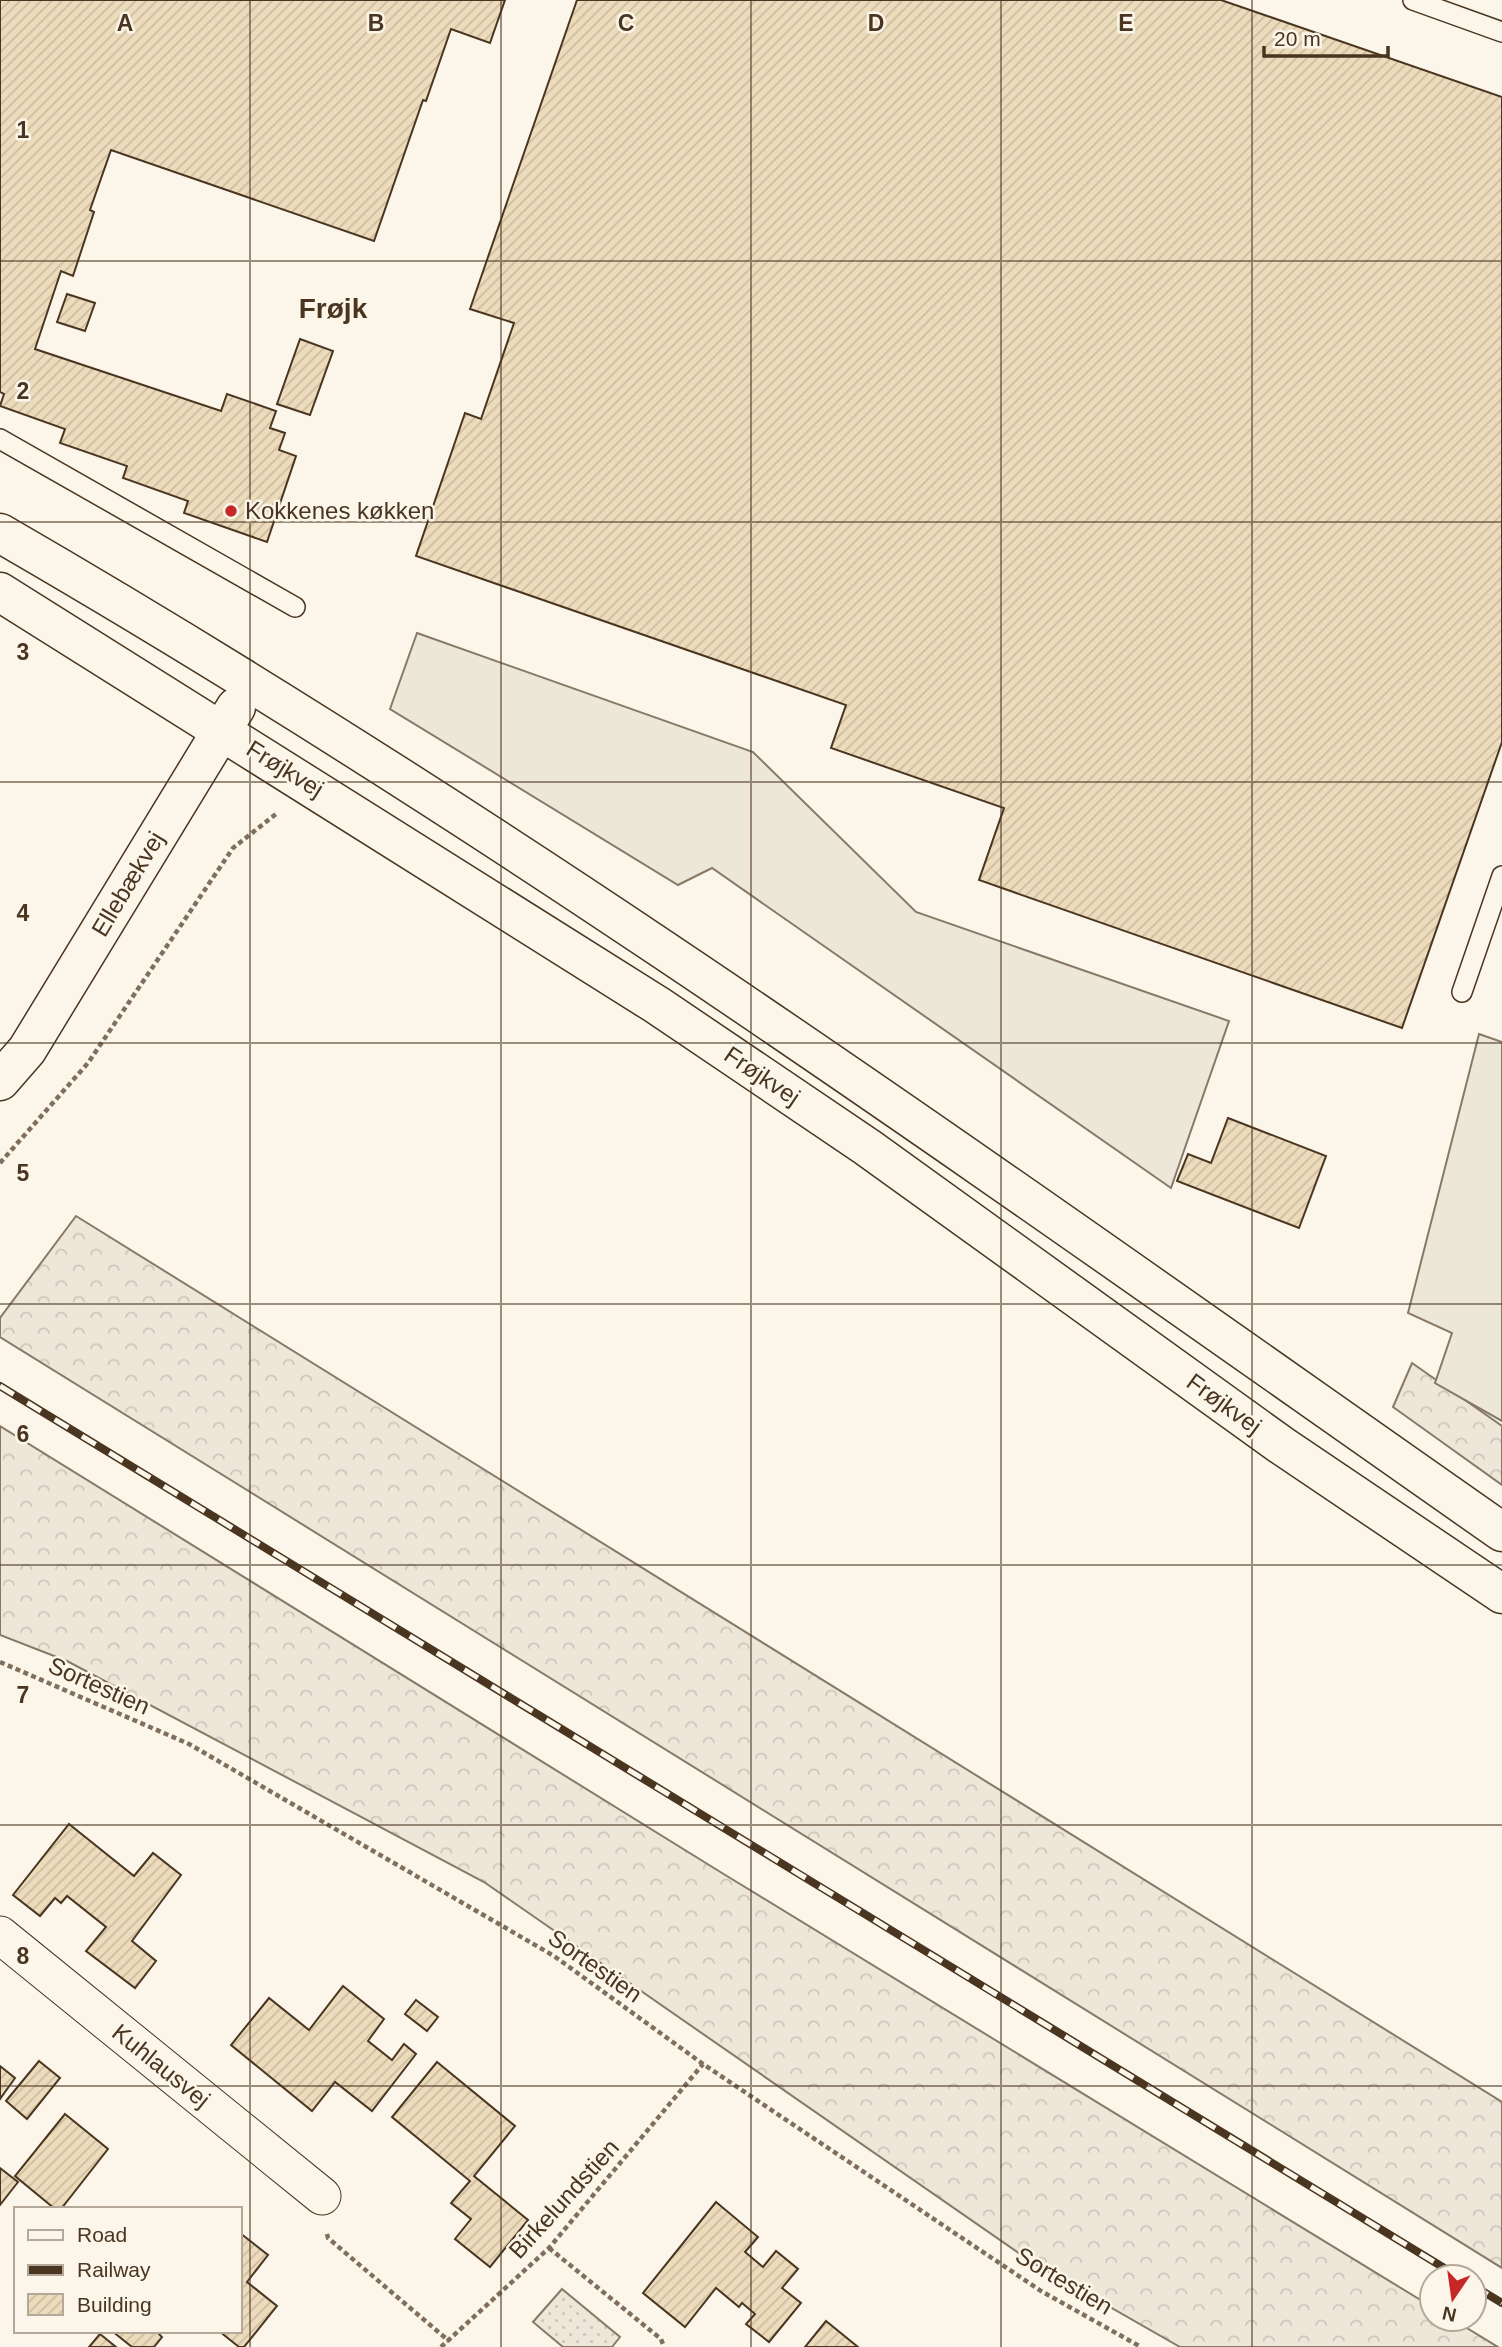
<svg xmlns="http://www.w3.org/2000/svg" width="1502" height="2347" font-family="Arial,sans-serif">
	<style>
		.forest { fill: url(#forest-crowns); stroke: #887966; stroke-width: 2 }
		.park { fill: url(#park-dots); stroke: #887966; stroke-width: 2 }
		.parking { fill: #ede7d9; stroke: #887966; stroke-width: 2 }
		.building { fill: url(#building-hatch); stroke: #4a3520; stroke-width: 2 }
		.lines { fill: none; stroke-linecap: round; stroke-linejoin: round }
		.service-casing { stroke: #4a3520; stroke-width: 22 }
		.minor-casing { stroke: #4a3520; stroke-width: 39 }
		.tertiary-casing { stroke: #4a3520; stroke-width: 41 }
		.path { stroke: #7f6f5c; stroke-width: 4.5; stroke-dasharray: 5 3.5; stroke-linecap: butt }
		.service { stroke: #fbf6e9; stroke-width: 19 }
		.minor { stroke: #fbf6e9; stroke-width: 37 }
		.tertiary { stroke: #fbf6e9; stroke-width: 38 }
		.rail-casing { stroke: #4a3520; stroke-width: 8 }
		.rail { stroke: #fbf6e9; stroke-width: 5; stroke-dasharray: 16; stroke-linecap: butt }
		.grid { fill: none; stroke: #4a3520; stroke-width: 2; stroke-opacity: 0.55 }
		.poi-dot { fill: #c62828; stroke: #fbf6e9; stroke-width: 2.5 }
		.labels { text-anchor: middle; stroke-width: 5; stroke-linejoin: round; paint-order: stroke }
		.poi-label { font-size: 24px; fill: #4a3520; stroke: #fbf6e9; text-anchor: start }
		.street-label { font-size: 24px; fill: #4a3520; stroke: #fbf6e9 }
		.quarter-label { font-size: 28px; font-weight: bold; fill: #4a3520; stroke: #fbf6e9 }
		.grid-label { font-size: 23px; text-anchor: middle; font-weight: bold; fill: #4a3520; stroke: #fbf6e9; stroke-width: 5; stroke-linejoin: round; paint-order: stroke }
	</style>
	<defs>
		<pattern id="forest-crowns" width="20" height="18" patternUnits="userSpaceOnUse" patternTransform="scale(1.75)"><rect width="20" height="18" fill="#ede6d9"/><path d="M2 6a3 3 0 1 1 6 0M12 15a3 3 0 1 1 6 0" fill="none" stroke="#cdc6ba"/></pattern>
		<pattern id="park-dots" width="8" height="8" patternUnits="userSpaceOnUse" patternTransform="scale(1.75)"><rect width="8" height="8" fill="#ede6d9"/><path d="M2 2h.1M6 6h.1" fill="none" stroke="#cdc6ba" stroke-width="1.8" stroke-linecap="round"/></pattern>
		<pattern id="building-hatch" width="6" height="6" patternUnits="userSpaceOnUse" patternTransform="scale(1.75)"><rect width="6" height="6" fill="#ecdcbc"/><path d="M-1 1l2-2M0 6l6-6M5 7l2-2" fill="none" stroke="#ccbda1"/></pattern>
	</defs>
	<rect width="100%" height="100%" fill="#fbf6e9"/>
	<g class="forest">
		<polygon points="76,1216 1502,2102 1502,2268 0,1337 0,1318"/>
		<polygon points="1412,1363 1502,1426 1502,1485 1393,1407"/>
		<polygon points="0,1426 722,1873 1432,2307 1432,2319 1452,2319 1498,2347 1180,2347 1033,2263 484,1882 67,1661 0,1635"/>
	</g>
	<polygon class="park" points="562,2289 620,2337 612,2347 563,2347 533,2322"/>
	<g class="parking">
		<polygon points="417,633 753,752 916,912 1229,1021 1171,1188 712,868 678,885 390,709"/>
		<polygon points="1479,1034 1502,1042 1502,1421 1435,1383 1452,1333 1408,1313"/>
	</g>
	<g class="building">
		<polygon points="0,0 505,0 490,43 451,29 426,101 423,100 374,241 111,150 90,210 94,212 73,276 61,271 35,349 221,411 227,394 276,411 270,428 285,433 279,450 296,456 267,542 184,513 188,501 123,478 127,466 60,443 65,429 0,406 4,394 0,392"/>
		<polygon points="577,0 1221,0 1502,97 1502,742 1402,1028 979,880 1004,808 831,748 846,705 416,556 465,413 481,419 514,323 470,309"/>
		<polygon points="67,294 95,303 85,331 57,322"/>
		<polygon points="300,339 333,351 310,415 277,404"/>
		<polygon points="1228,1118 1326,1156 1299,1228 1177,1181 1188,1154 1211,1163"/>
		<polygon points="69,1824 134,1876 153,1853 181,1875 132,1941 156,1961 135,1988 86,1951 106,1927 67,1896 61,1903 55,1898 40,1916 13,1895"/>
		<polygon points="343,1986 384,2019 368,2041 392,2060 404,2044 416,2054 372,2111 335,2082 312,2111 231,2045 269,1998 309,2030"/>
		<polygon points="416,2000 438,2017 427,2031 405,2014"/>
		<polygon points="39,2061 60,2078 27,2119 6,2101"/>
		<polygon points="437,2062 515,2126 474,2176 528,2220 490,2267 455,2239 471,2219 451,2203 470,2181 392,2117"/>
		<polygon points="0,2066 15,2078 0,2099"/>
		<polygon points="65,2114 108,2149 61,2209 55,2209 15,2176"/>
		<polygon points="0,2168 18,2182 0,2205"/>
		<polygon points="716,2202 758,2237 745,2252 763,2267 776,2251 798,2269 782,2288 801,2303 769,2342 746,2324 755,2314 742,2303 739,2307 716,2288 685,2327 643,2293"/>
		<polygon points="240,2233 268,2255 247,2282 277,2306 244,2347 239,2347 219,2331 240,2331"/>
		<polygon points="826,2321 858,2347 805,2347"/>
		<polygon points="112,2331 156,2331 162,2337 154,2347 132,2347"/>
		<polygon points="100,2334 116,2347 89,2347"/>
	</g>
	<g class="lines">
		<g class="service-casing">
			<g id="service">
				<polyline points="1413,0 1502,32"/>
				<polyline points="0,439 295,607"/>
				<polyline points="1462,992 1502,876"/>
			</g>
		</g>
		<g class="minor-casing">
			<polyline id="minor" points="0,1935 322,2196"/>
		</g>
		<g class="tertiary-casing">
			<g id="tertiary">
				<path d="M0 533C521 834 1009 1187 1502 1532"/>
				<polyline points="0,592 657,1005 867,1147 1281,1445 1502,1594"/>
				<polyline points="0,1081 27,1050 236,707"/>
			</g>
		</g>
		<g class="path">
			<polyline points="0,1163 88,1063 233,848 276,814"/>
			<polyline points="0,1662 189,1744 554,1956 703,2064 1041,2291 1141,2347"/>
			<polyline points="327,2234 328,2238 449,2341"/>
			<polyline points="549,2248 661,2339 664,2347"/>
			<polyline points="441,2347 549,2248 703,2064"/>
		</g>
		<use href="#service" class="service"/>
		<use href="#minor" class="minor"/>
		<use href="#tertiary" class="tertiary"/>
		<g class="rail-casing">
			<g id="rail">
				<polyline points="0,1386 1459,2277"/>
				<polyline points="1474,2286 1502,2303"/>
			</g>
		</g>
		<use href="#rail" class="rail"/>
	</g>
	<path class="grid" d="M250 0V2347M501 0V2347M751 0V2347M1001 0V2347M1252 0V2347M0 261H1502M0 522H1502M0 782H1502M0 1043H1502M0 1304H1502M0 1565H1502M0 1825H1502M0 2086H1502"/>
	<circle class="poi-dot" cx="231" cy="511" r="7"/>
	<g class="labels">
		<g class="poi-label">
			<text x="245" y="519">Kokkenes køkken</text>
		</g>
		<g class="street-label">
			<text transform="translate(285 769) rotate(32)" y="8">Frøjkvej</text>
			<text transform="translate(128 884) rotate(-59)" y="8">Ellebækvej</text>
			<text transform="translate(762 1076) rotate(34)" y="8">Frøjkvej</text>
			<text transform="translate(1224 1404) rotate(36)" y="8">Frøjkvej</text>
			<text transform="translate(99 1686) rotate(24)" y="8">Sortestien</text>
			<text transform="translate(595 1966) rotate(35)" y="8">Sortestien</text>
			<text transform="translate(161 2066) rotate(39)" y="8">Kuhlausvej</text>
			<text transform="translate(564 2199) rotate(-48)" y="8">Birkelundstien</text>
			<text transform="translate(1064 2281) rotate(31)" y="8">Sortestien</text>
		</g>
		<g class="quarter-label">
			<text x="333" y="318">Frøjk</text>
		</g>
	</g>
	<g class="grid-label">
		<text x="125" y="31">A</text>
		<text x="376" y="31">B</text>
		<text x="626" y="31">C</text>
		<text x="876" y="31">D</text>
		<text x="1126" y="31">E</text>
		<text x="23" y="138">1</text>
		<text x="23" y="399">2</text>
		<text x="23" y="660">3</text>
		<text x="23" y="921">4</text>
		<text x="23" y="1181">5</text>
		<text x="23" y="1442">6</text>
		<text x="23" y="1703">7</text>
		<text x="23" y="1964">8</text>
	</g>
	<rect x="14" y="2207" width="228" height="126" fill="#fbf6e9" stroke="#b4a999" stroke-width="2"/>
	<rect x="28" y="2230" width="35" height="10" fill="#fbf6e9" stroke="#b4a999" stroke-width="2"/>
	<text x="77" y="2242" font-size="21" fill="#4a3520">Road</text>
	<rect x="28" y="2265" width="35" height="10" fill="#4a3520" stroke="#b4a999" stroke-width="2"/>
	<text x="77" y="2277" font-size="21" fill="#4a3520">Railway</text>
	<rect x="28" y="2294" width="35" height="21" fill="url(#building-hatch)" stroke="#b4a999" stroke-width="2"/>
	<text x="77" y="2312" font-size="21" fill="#4a3520">Building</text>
	<g transform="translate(1453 2298) rotate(193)"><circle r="33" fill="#fbf6e9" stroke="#b4a999" stroke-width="2"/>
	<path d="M0-5L12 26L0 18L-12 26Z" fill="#c62828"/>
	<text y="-10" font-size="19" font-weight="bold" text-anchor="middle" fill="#4a3520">N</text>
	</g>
	<path d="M1264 46v10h124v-10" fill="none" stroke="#4a3520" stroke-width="3.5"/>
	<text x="1274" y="46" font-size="21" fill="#4a3520" stroke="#fbf6e9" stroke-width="5" paint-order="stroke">20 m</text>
</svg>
